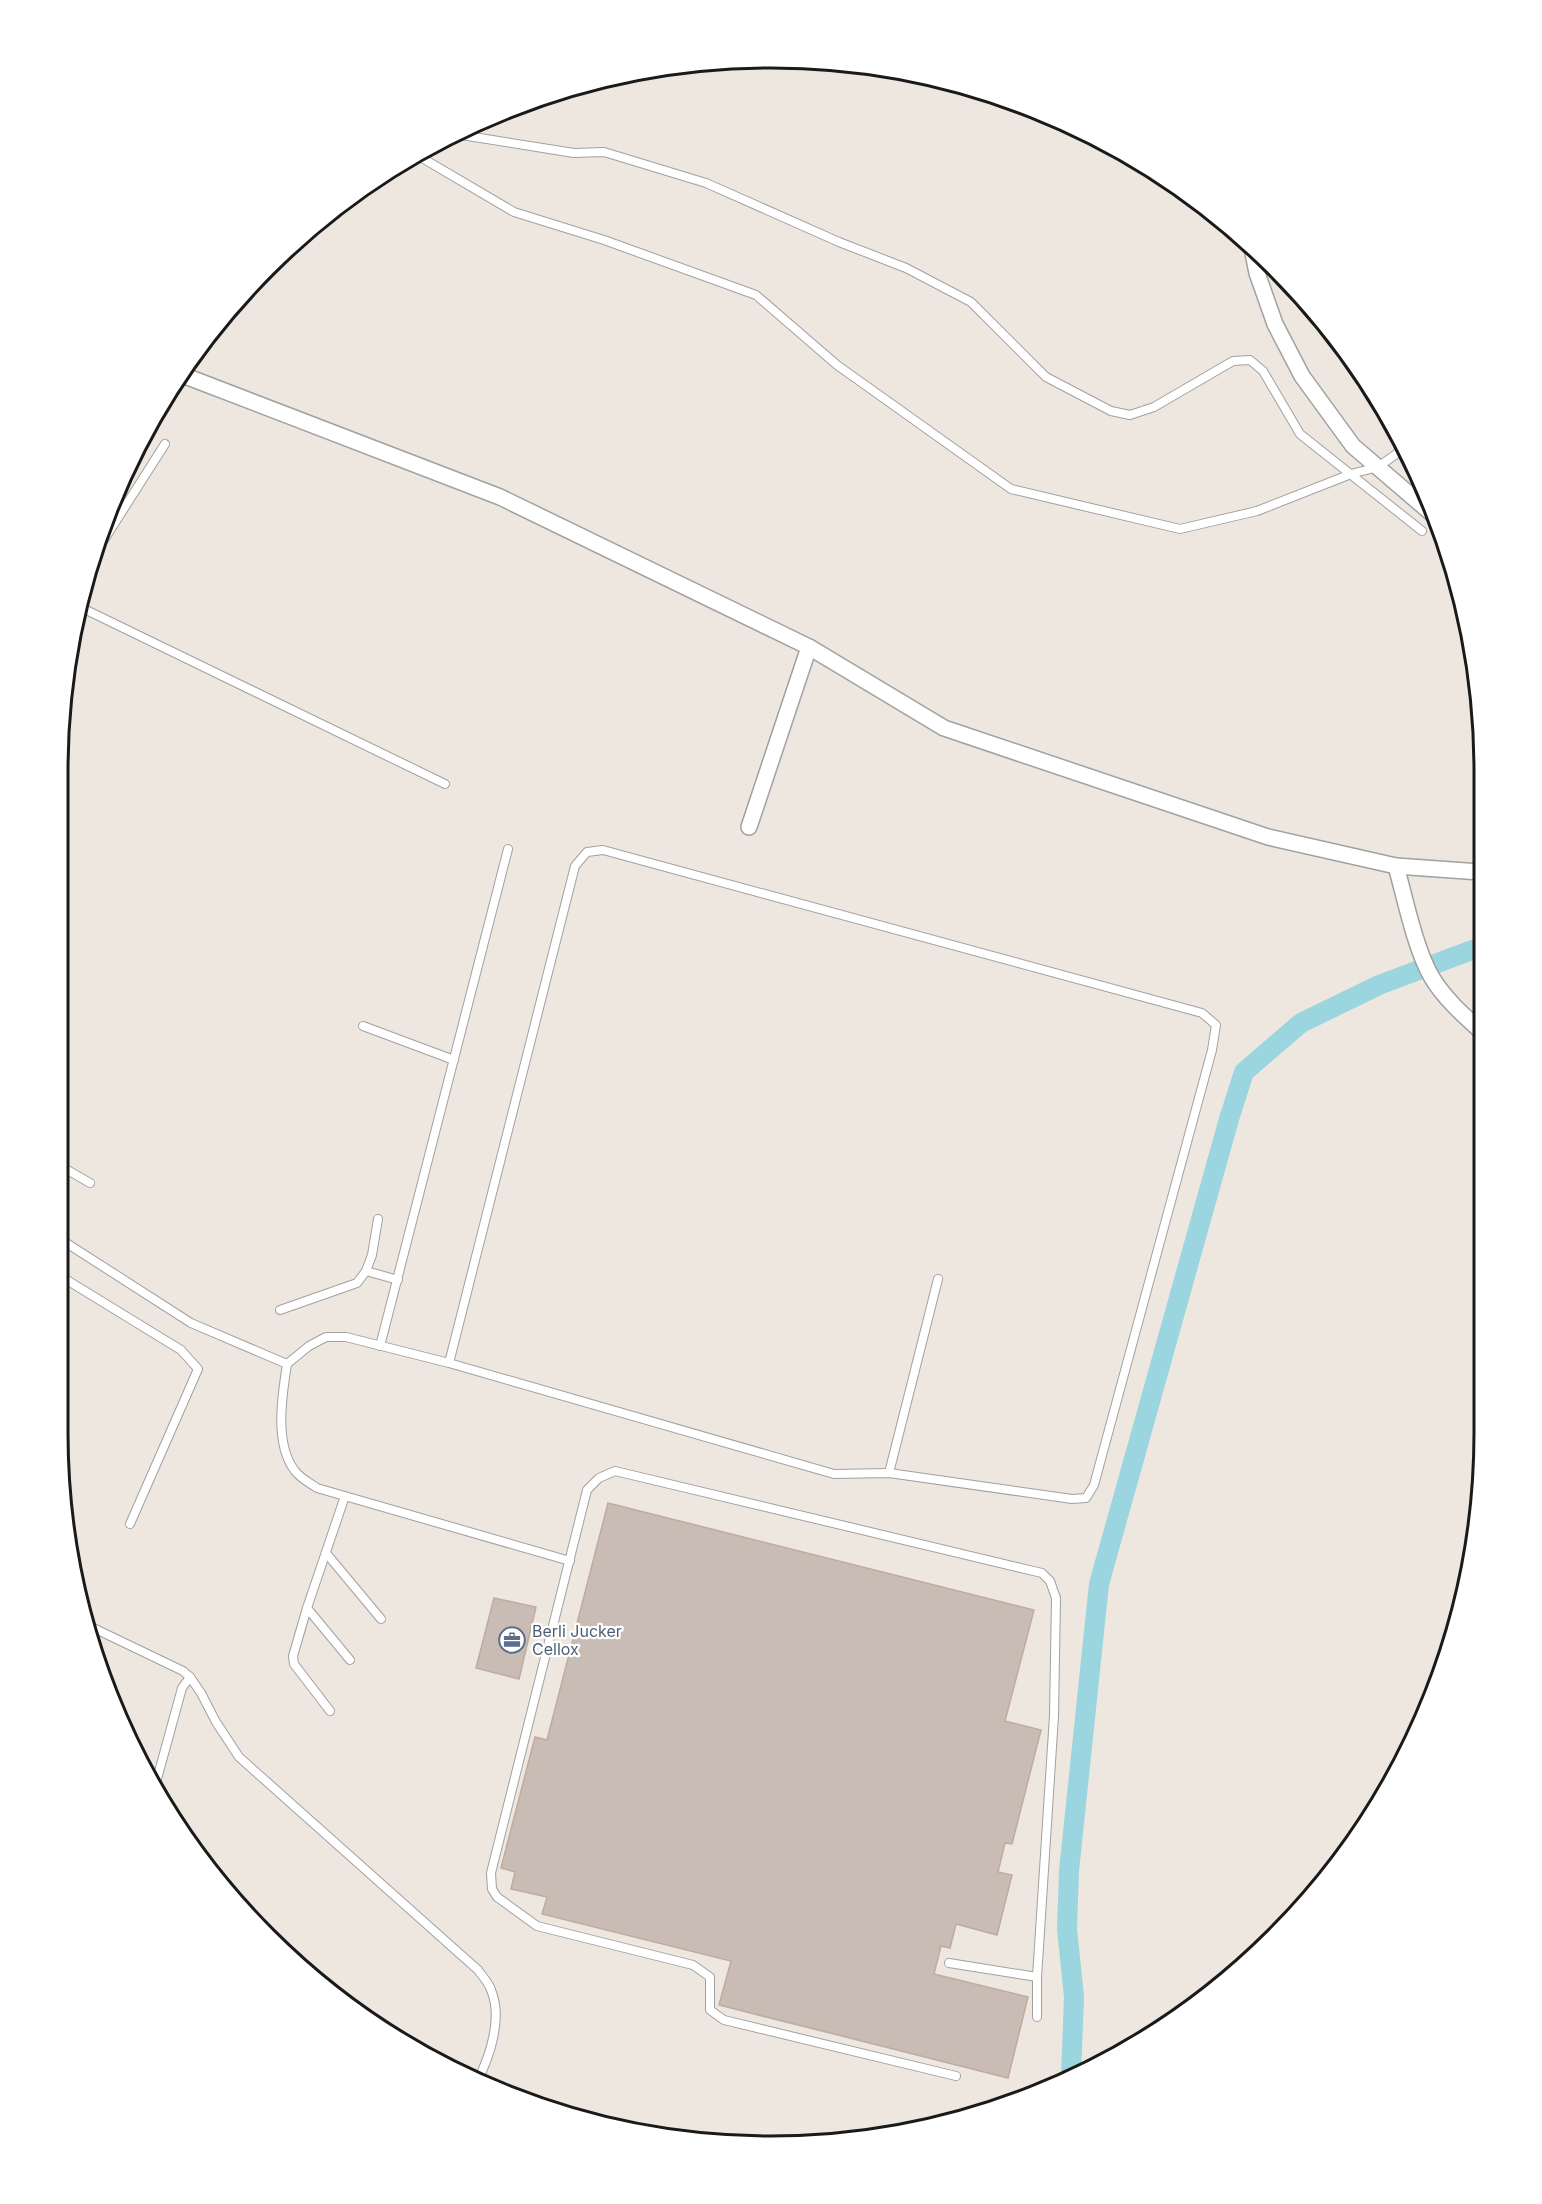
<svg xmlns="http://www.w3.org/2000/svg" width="1542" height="2204" font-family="Inter,sans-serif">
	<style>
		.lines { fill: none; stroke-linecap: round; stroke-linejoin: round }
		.canal { stroke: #9bd5df; stroke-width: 20 }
		.building { fill: #c9bcb5; stroke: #c0aba0; stroke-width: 1.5 }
		.service-casing { stroke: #a1a1a1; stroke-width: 10 }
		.minor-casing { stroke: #a1a1a1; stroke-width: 18 }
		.service { stroke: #fff; stroke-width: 8 }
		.minor { stroke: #fff; stroke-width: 15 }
		.labels { text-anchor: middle; stroke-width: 4.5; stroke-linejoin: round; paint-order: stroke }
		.service-label { font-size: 16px; fill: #4e5e75; stroke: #fff; text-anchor: start }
		.rim { fill: none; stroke: #1a1a1a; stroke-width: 3 }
	</style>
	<rect width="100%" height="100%" fill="#ede7df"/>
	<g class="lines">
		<polyline class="canal" points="1068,2081 1071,2075 1074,1997 1067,1929 1069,1871 1099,1584 1229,1119 1244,1072 1301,1023 1379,985 1480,947"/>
	</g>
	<g class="building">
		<polygon points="608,1503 1034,1610 1005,1721 1041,1730 1012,1844 1005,1843 998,1872 1012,1875 997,1935 956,1924 950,1948 941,1946 934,1974 1028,1997 1008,2078 719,2005 731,1961 542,1914 547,1897 511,1889 515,1872 501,1868 535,1737 547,1740"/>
		<polygon points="494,1598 536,1607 519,1679 476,1668"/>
	</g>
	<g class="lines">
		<g class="service-casing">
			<g id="service">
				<polyline points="455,134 574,153 604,152 706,183 839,242 906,268 971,302 1046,377 1111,411 1130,415 1154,407 1233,361 1250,360 1263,371 1300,434 1422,531"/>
				<polyline points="416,152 417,155 514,212 604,240 756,295 837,365 1011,489 1180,529 1257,511 1351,474 1378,467 1406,447"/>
				<polyline points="93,557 165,444"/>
				<polyline points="78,606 445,784"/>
				<polyline points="363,1026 454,1060"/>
				<polyline points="57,1164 90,1183"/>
				<path d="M57 1237 191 1323 287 1364C282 1396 274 1444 295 1471 300 1478 310 1483 317 1488L570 1561"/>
				<polyline points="366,1271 398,1280"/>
				<polyline points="57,1274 181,1350 198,1369 130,1524"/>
				<polyline points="280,1310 357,1283 366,1271 372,1255 378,1219"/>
				<polyline points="380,1346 508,849"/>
				<polyline points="287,1364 309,1346 326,1337 346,1337 449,1363 834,1474 889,1473 1072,1499 1086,1498 1094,1485 1212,1050 1216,1025 1202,1013 603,850 587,852 575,866 449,1363"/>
				<polyline points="889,1473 938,1279"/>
				<polyline points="326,1553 381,1619"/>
				<polyline points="307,1608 350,1660"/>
				<path d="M83 1623 183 1671 190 1677 201 1693 216 1722 239 1757 478 1970C482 1976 489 1983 491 1990 503 2018 490 2056 477 2082"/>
				<polyline points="330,1711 294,1664 293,1656 307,1608 345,1496"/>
				<polyline points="154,1790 182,1688 190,1677"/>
				<polyline points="949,1963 1037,1977"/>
				<polyline points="956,2076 724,2020 710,2010 710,1977 693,1965 537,1926 497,1897 492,1889 491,1873 587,1490 599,1478 615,1471 1042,1573 1050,1581 1056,1598 1054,1716 1037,1977 1037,2017"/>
			</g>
		</g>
		<g class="minor-casing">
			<g id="minor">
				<polyline points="1252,248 1257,273 1275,324 1302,376 1353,446 1437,518"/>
				<polyline points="180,374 500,497 809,647 944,728 1268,837 1396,866 1480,872"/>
				<polyline points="749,827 809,647"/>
				<path d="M1396 866C1405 898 1415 948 1431 976 1443 997 1463 1015 1481 1031"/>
			</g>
		</g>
		<use href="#service" class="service"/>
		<use href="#minor" class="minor"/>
	</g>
	<defs>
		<g id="office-ring" transform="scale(1.35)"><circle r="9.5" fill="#fff" stroke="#5c6f8a" stroke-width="1.5"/><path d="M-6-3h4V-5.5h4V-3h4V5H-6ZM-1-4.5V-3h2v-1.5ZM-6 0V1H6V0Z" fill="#5c6f8a"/></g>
	</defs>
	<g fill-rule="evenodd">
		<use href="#office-ring" x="512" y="1640"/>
	</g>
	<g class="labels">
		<g class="service-label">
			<text x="532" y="1637">Berli Jucker<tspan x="532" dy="18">Cellox</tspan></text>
		</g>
	</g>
	<path d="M0 0H1542V2204H0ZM771 68H771A703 703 0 0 1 1474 771V1433A703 703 0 0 1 771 2136H771A703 703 0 0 1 68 1433V771A703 703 0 0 1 771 68Z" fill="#fff" fill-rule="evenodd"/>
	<path class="rim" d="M771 68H771A703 703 0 0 1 1474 771V1433A703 703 0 0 1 771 2136H771A703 703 0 0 1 68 1433V771A703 703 0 0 1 771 68Z"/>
</svg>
